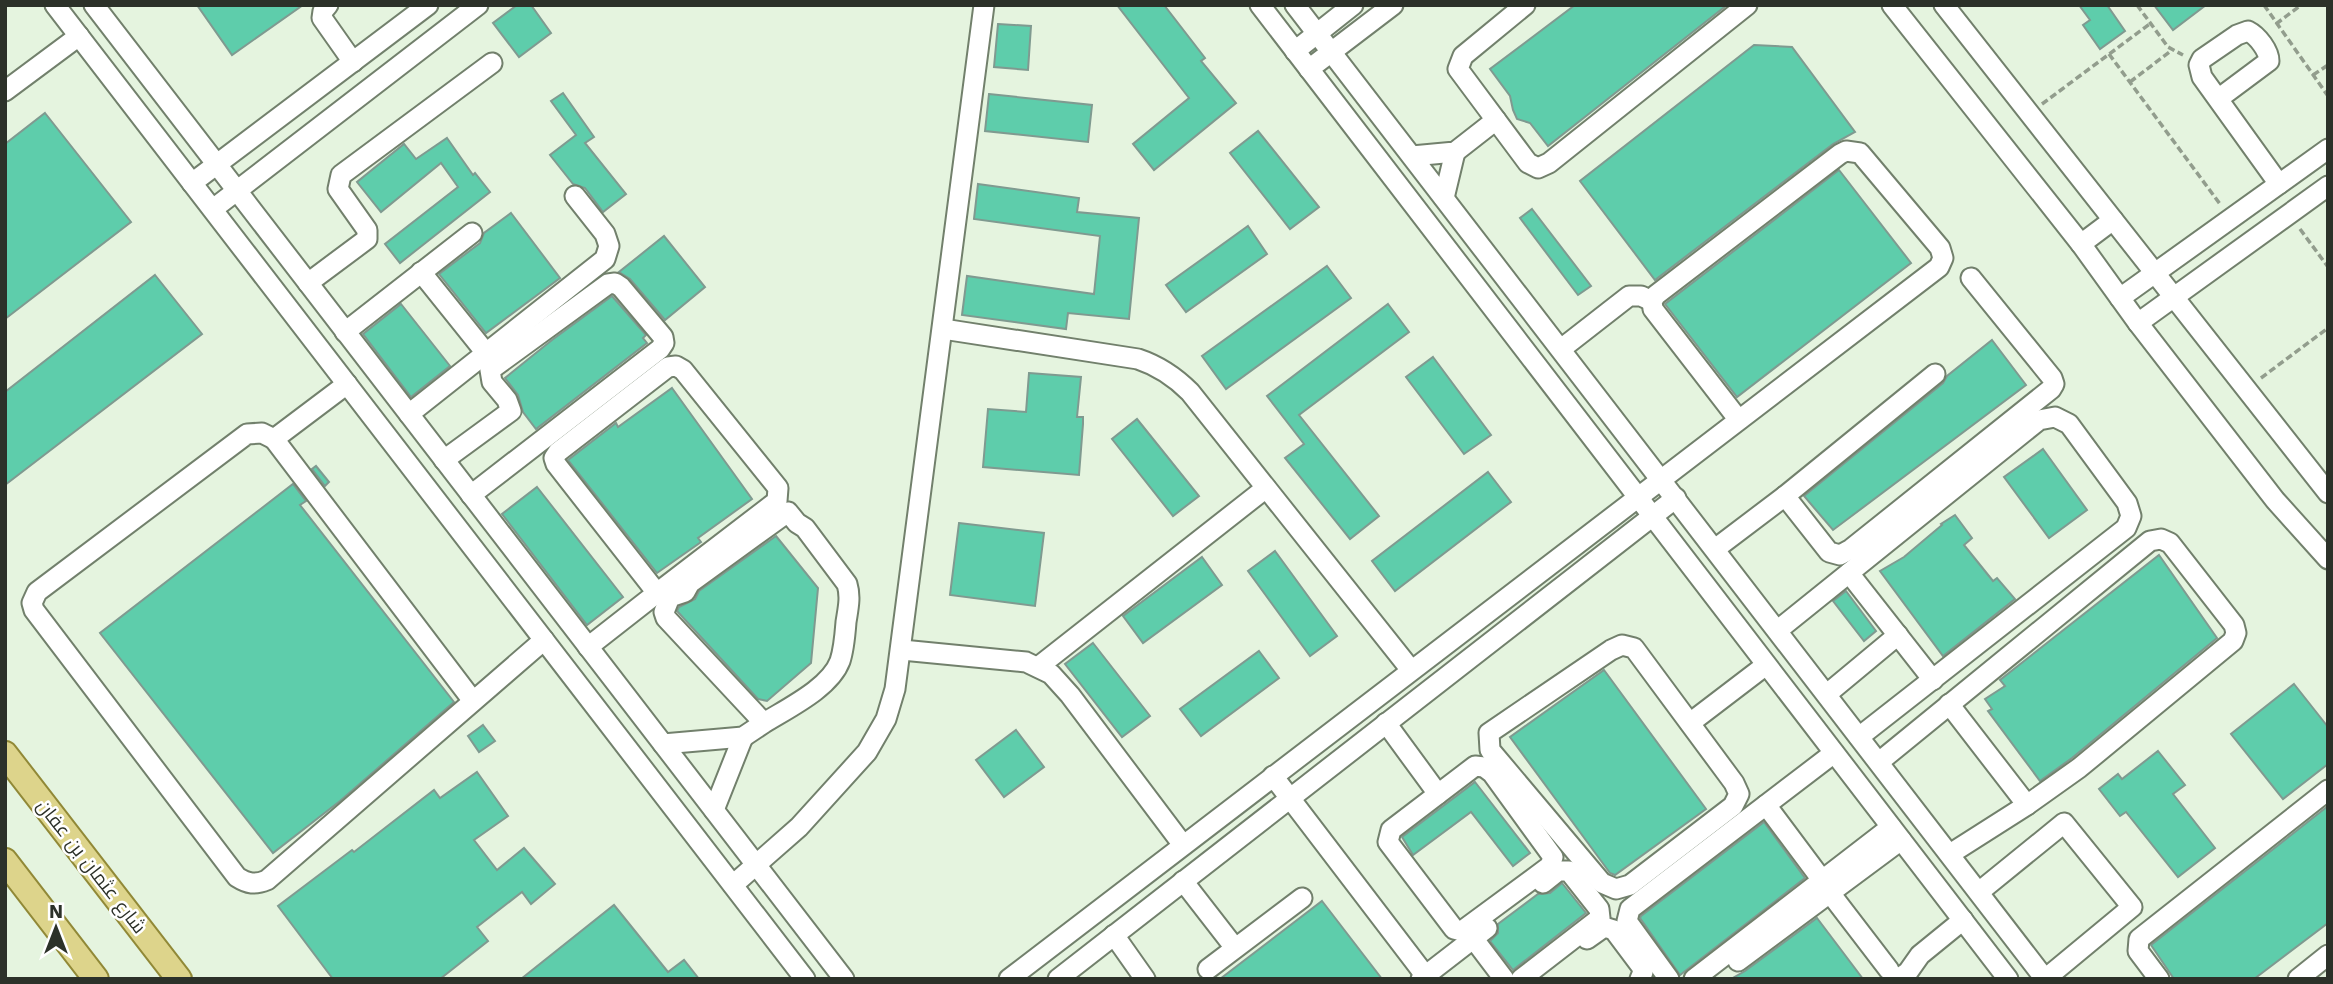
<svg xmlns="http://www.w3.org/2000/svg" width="2333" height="984" font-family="'Work Sans',Cairo,sans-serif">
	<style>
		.building { fill: #5ecdab; stroke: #7f9a90; stroke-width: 2 }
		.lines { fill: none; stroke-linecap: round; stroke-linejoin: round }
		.minor-casing { stroke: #72806c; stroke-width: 23 }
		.major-casing { stroke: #918937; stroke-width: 28 }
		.path { stroke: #929d8d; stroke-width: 3.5; stroke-dasharray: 7 3.5; stroke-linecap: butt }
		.minor { stroke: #fff; stroke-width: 19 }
		.major { stroke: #ddd48b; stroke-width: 24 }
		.labels { text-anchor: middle; stroke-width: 5; stroke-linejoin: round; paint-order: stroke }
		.street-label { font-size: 19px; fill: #2c3129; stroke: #fff }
	</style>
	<rect width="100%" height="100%" fill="#e5f4df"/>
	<g class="building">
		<polygon points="197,5 303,5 232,55"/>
		<polygon points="517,5 531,5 551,33 519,57 493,23"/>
		<polygon points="1117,5 1164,5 1205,58 1201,61 1236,103 1154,170 1133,144 1189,98"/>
		<polygon points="1575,5 1727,5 1548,146 1530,123 1517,119 1513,110 1510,96 1490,69"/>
		<polygon points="2079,5 2107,5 2125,31 2100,49 2083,25 2090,20"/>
		<polygon points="2154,5 2206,5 2173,30"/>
		<polygon points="998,24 1031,26 1028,70 994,67"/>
		<polygon points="1754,45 1792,47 1855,132 1833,144 1655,280 1580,181"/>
		<polygon points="563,93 594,137 585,143 626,194 603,212 585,188 573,184 550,155 576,135 551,101"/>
		<polygon points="989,94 1092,105 1088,142 985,131"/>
		<polygon points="45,113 131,222 5,319 5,144"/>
		<polygon points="1258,131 1319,207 1290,229 1230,153"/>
		<polygon points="447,138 473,175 475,173 490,192 400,263 385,244 458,187 441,163 381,212 357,182 404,144 416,159"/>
		<polygon points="1839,170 1911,263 1737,397 1665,304"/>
		<polygon points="978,184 1079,198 1077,212 1139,218 1129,319 1068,313 1066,329 962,315 967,276 1094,294 1100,236 974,219"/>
		<polygon points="1532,209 1591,286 1578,295 1520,218"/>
		<polygon points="511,213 560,278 486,333 439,274 480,243 484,233"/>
		<polygon points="1248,226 1267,254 1186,312 1166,285"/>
		<polygon points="664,236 705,287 665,320 630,279 619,272"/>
		<polygon points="1327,266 1351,298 1226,389 1202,356"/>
		<polygon points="155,275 202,334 5,485 5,392"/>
		<polygon points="612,296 646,335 643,338 647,343 536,429 523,412 518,395 505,378 552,340"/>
		<polygon points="401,304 450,366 411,397 363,334"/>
		<polygon points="1388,304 1409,332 1299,415 1379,516 1350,539 1285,458 1304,444 1267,396"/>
		<polygon points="1992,340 2026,385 1833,530 1804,496 1943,383 1947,376"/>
		<polygon points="1433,357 1491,435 1464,454 1406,377"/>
		<polygon points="1029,373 1081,377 1077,417 1083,417 1083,424 1079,475 983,467 988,409 1026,412"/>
		<polygon points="672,388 752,499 698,538 701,542 657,573 568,460 616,423 618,427"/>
		<polygon points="1137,419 1199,496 1173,516 1112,439"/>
		<polygon points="2043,449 2087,510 2049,538 2004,477"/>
		<polygon points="316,466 329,482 325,486 312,469"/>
		<polygon points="1488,472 1511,502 1395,591 1372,561"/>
		<polygon points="293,484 306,501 300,505 454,702 340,801 273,853 100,633"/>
		<polygon points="537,487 623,597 587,625 502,514"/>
		<polygon points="1955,515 1972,538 1964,545 1993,581 1997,578 2015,599 1943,656 1880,571 1904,557 1942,525 1941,524"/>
		<polygon points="959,523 1044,533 1035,606 950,595"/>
		<polygon points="776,536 818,588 811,663 767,701 758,699 677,611 679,607 695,599 699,591"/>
		<polygon points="1275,551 1337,636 1310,656 1248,571"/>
		<polygon points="2159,555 2217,638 2072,758 2040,781 1988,711 1992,709 1985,699 2005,686 2000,680"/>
		<polygon points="1202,557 1222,585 1143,643 1123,616"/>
		<polygon points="1846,591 1876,631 1864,641 1833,601"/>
		<polygon points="1093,643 1150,716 1122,737 1065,664"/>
		<polygon points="1259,651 1279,678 1201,736 1180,709"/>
		<polygon points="1604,670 1706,809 1615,875 1610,873 1510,737"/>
		<polygon points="2294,684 2328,727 2328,764 2283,799 2231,734"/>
		<polygon points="483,725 495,741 479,752 468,736"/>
		<polygon points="1016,730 1044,767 1004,797 976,760"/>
		<polygon points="2158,751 2185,785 2173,794 2215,848 2178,877 2126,812 2120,816 2099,789 2118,774 2122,779"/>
		<polygon points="477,772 508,816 474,840 497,870 524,848 555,884 531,904 522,892 477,927 488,941 440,979 333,979 278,906 352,850 354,852 434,790 440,798"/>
		<polygon points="1475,782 1530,853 1513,866 1471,812 1413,855 1402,837"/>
		<polygon points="2328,806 2328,923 2254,979 2174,979 2151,945"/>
		<polygon points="1764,822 1805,878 1680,975 1640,918 1641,916"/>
		<polygon points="1562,883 1586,913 1513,970 1490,941 1498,933 1498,924 1538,894 1550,893"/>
		<polygon points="1322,901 1382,979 1220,979"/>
		<polygon points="614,905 668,972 684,960 699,979 521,979"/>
		<polygon points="1817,918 1863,979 1731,979 1745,971"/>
	</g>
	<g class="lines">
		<g class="minor-casing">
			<g id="minor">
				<polyline points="55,5 805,979"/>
				<polyline points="94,5 844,979"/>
				<polyline points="328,5 323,11 322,18 353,62"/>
				<polyline points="1260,5 2008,979"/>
				<polyline points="1295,5 2045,979"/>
				<polyline points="1525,5 1463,56 1458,69 1528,163 1538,168 1549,163 1747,5"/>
				<polyline points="1892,5 2081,244 2138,323 2275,500 2328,559"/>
				<polyline points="1944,5 2328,493"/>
				<polyline points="1295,51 1353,5"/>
				<polyline points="1309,69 1393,5"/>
				<polyline points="5,91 79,36"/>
				<path d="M2218 99 2269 61C2269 51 2258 36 2248 31L2237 35 2202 59 2199 65 2202 77 2279 184"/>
				<polyline points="1412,156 1455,152 1496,120"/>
				<polyline points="192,183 428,5"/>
				<polyline points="1444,198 1455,152"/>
				<polyline points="213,209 478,5"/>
				<polyline points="2081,244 2113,220"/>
				<polyline points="421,272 486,353"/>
				<polyline points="308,283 367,239 367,230 338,189 341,175 492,63"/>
				<polyline points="2120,298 2328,149"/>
				<polyline points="2138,323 2328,186"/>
				<path d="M943 329 1138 359C1159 366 1174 376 1190 392L1411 670"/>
				<polyline points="345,332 472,233"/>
				<polyline points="1561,349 1629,296 1641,296 1652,301"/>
				<path d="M347 384 274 439 262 433 247 434 37 592 32 603 34 610 237 877C248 884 255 885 267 880L544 640"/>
				<polyline points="409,414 605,259 609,246 605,234 575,196"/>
				<polyline points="274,439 473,701"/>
				<polyline points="444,460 511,411 507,400 492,382 490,370 608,284 615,283 621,287 663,337 664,343 660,349 471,495"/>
				<polyline points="1785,496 1829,552 1840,555 1851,549 2051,389 2054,384 2052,378 1971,278"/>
				<polyline points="1715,549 1785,496 1935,374"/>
				<polyline points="1849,573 1933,680"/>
				<polyline points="1778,630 2039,420 2055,417 2069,424 2127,503 2131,516 2126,528 1859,737"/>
				<polygon points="1622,645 1634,648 1734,783 1739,794 1733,806 1630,885 1616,889 1602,883 1490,750 1489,733 1611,650"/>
				<polyline points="588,647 657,593 556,464 554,458 558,452 668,367 676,366 683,370 778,488 777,501 657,593"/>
				<polyline points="902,650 1026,662 1051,674 1070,695 1183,845"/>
				<polyline points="1038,667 1266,488"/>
				<polyline points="1827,694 1898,635"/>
				<polyline points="1949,704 2027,805"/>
				<polyline points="1386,723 1438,794"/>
				<polyline points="1690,723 1766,665"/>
				<path d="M663 744 743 737 764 723 666 618 664 612 670 597 685 592 690 583 788 512 797 523 805 528 847 584C851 597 848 609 846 622 845 635 844 649 840 661 830 688 788 708 764 723"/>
				<polyline points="1879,762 2150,541 2161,539 2170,543 2234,625 2236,633 2233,641 2079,768 2027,805 1950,854"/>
				<polygon points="1475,766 1484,767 1492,773 1553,857 1550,866 1462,931 1454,929 1388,842 1391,830"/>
				<polyline points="1273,776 1428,979"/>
				<polyline points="1766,805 1822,880"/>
				<polyline points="714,810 743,737"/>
				<polyline points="1183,881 1235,948"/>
				<polyline points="733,885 799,827 867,752 886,719 895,689 984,5"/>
				<polyline points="1979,892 2064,823 2132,907 2045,979"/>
				<polyline points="1830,893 1889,970"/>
				<polyline points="1114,935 1145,979"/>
				<polyline points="1473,938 1504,979"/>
				<polyline points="1587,939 1604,927 1614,930 1641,966 1643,972 1640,979"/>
				<polyline points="1738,961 1901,840"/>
				<polyline points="1208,969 1302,898"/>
				<polyline points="1009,979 1939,267 1943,258 1940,248 1860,153 1846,151 1840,154 1656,295 1652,301 1653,309 1738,419"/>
				<polyline points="1058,979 1676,498"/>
				<polyline points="1421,979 1487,928"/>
				<polyline points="1521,979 1600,918 1599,909 1569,871 1558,871 1543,883"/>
				<polyline points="1669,979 1627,921 1630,909 1834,753"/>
				<polyline points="1694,979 1891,827"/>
				<polyline points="1898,979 1908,972 1920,955 1963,920"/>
				<polyline points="2159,979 2138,951 2139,939 2328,790"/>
				<polyline points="2298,979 2328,955"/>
			</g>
		</g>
		<g class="major-casing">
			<g id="major">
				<polyline points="5,754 179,979"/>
				<polyline points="5,861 96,979"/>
			</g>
		</g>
		<g class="path">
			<polyline points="2137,5 2168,47 2183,55"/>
			<polyline points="2264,5 2328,96"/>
			<polyline points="2276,24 2301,5"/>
			<polyline points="2109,54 2220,204"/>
			<polyline points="2313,75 2328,65"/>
			<polyline points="2130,82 2172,50"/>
			<polyline points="2042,104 2151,23"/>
			<polyline points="2300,229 2328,267"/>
			<polyline points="2261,378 2328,328"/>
		</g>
		<use href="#minor" class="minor"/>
		<use href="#major" class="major"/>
	</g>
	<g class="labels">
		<g class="street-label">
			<text transform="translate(92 866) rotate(52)" y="7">شارع عثمان بن عفان</text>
		</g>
	</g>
	<rect width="2333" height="984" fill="none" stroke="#2c3129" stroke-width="14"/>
	<g transform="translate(56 928)" stroke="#ffffff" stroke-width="5" paint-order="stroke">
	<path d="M0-5L12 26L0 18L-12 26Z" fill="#2c3129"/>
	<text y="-10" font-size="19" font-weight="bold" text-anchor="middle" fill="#2c3129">N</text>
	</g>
</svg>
